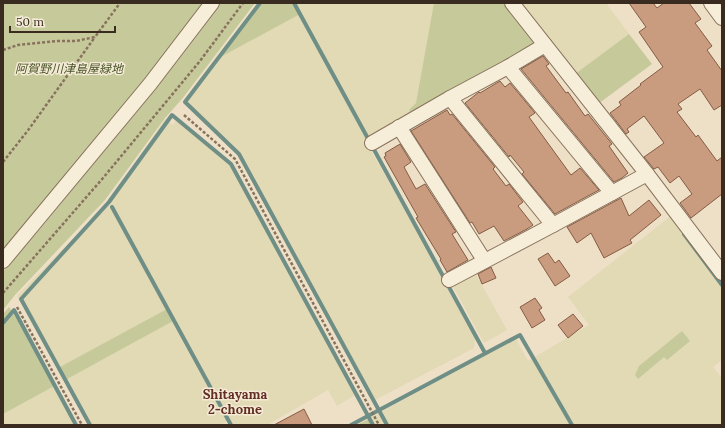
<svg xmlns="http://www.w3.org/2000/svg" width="725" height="428" font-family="Lora,'Noto Sans JP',serif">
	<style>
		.farmland { fill: #e2d9b5 }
		.green { fill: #c6ca9b }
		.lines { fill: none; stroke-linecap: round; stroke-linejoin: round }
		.stream { stroke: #6f8f86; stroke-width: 4 }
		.building { fill: #c99b7f; stroke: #865c44 }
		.minor-casing { stroke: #88725d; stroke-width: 16 }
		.path { stroke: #88725d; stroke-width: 2.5; stroke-dasharray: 3 2; stroke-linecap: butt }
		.minor { stroke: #f7eeda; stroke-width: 14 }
		.labels { text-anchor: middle; stroke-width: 3; stroke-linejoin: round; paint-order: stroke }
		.park-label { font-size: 12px; font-style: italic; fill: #4a5428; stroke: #f4ebd7 }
		.neighbourhood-label { font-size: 13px; font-weight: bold; fill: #632d22; stroke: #f4ebd7 }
	</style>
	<rect width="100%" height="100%" fill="#ede0c7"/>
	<g class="farmland">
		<polygon points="259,3 507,3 538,43 365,140 476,335 474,348 373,401 239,154 185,102"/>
		<polygon points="519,3 606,3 629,34 575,74"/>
		<polygon points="165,119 173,125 177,119 232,163 357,394 337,406 328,390 267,425 230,425 228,421 220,425 89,425 17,296 108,203"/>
		<polygon points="672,215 722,282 722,360 713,367 722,378 722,425 357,425 516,339 528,361 589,325 568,297"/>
		<polygon points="474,271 507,330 484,343 451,283"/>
		<polygon points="9,307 25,333 29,337 77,425 3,425 3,314"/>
	</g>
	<g class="green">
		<path d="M3 3H204C140 88 72 170 3 251Z"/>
		<polygon points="218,3 255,3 182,99 165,118 105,200 15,295 3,310 3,271 41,228 133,115"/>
		<polygon points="259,3 295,3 300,14 217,59"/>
		<polygon points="434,3 507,3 538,43 411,114 409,110 416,103"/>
		<polygon points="629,34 652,64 598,104 575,74"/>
		<polygon points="9,307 25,333 29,337 56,385 3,414 3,314"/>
		<polygon points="167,309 173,321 67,379 60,367"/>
		<polygon points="682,331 690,341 667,360 664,357 638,379 635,375 639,366"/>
		<polygon points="371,418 374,425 357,425"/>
	</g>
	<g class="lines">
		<g class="stream">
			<polyline points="260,3 185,102 239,154 387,425"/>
			<polyline points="294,3 485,353"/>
			<polyline points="112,207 231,425"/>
			<polyline points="684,234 722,285"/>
			<polyline points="3,323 14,310 76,425"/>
			<polyline points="90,425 21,299 109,202 172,115 231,164 373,425"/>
			<polyline points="351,425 520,335 572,425"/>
		</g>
	</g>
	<g class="building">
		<polygon points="629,3 653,3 657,8 664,3 689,3 701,19 695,23 712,46 707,50 722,71 722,105 714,110 700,89 678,104 682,109 677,112 696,137 698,135 717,161 722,157 722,194 691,218 680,203 692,194 679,176 670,183 658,167 654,169 644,157 664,143 644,116 627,129 629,132 626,134 610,113 621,105 619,102 641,85 640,84 663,67 639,32 646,27"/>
		<polygon points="543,56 549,64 546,66 566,93 568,92 585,116 588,114 612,144 609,146 628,173 622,178 614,182 521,69"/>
		<polygon points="500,81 505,87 510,83 535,113 529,117 571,175 580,168 599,190 555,214 522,174 524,172 510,155 509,157 465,103 479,92 480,93"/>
		<polygon points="447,110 450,115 452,114 495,167 493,169 506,186 509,184 523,202 518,206 533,225 527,229 504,241 494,226 479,234 472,222 470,223 411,131"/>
		<polygon points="400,144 411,162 404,167 416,189 425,184 456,232 452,234 468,260 447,272 440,260 441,259 416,218 418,217 384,157 386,156 385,153"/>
		<polygon points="621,198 629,216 649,200 661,215 630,240 632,243 604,258 591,233 577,243 567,227"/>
		<polygon points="548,253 555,263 559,260 570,276 555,286 538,259"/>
		<polygon points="491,267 496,278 482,284 478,274"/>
		<polygon points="535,298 542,308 539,310 545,320 532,328 520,307"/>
		<polygon points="573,314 583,326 568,338 558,325"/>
		<polygon points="304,409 312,425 274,425"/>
	</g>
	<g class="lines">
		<g class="minor-casing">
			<g id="minor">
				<polyline points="512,3 647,174 722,273"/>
				<polyline points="711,3 722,18"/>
				<polyline points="508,67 612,193"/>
				<polyline points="450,98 553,225"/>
				<polyline points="399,127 484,260"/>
				<polyline points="372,143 450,98 508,67 545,45"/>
				<polyline points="3,261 150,84 212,3"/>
				<polyline points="449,280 553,225 647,174"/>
			</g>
		</g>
		<g class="path">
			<polyline points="3,50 18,45 58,41 76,41 95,37 120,3"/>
			<polyline points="184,115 235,159 379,425"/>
			<polyline points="3,162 29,129 95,37"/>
			<polyline points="3,293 103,178 200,61 243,3"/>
			<polyline points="17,307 82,425"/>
		</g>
		<use href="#minor" class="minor"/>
	</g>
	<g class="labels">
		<g class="park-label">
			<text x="69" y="73">阿賀野川津島屋緑地</text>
		</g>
		<g class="neighbourhood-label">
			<text x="235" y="399">Shitayama<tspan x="235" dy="15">2-chome</tspan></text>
		</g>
	</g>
	<rect width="725" height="428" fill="none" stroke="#392b20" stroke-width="8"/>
	<path d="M10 26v6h105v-6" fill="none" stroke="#392b20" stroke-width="2"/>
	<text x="16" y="26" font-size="12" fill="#392b20" stroke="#f4ebd7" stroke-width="3" paint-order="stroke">50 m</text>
</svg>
